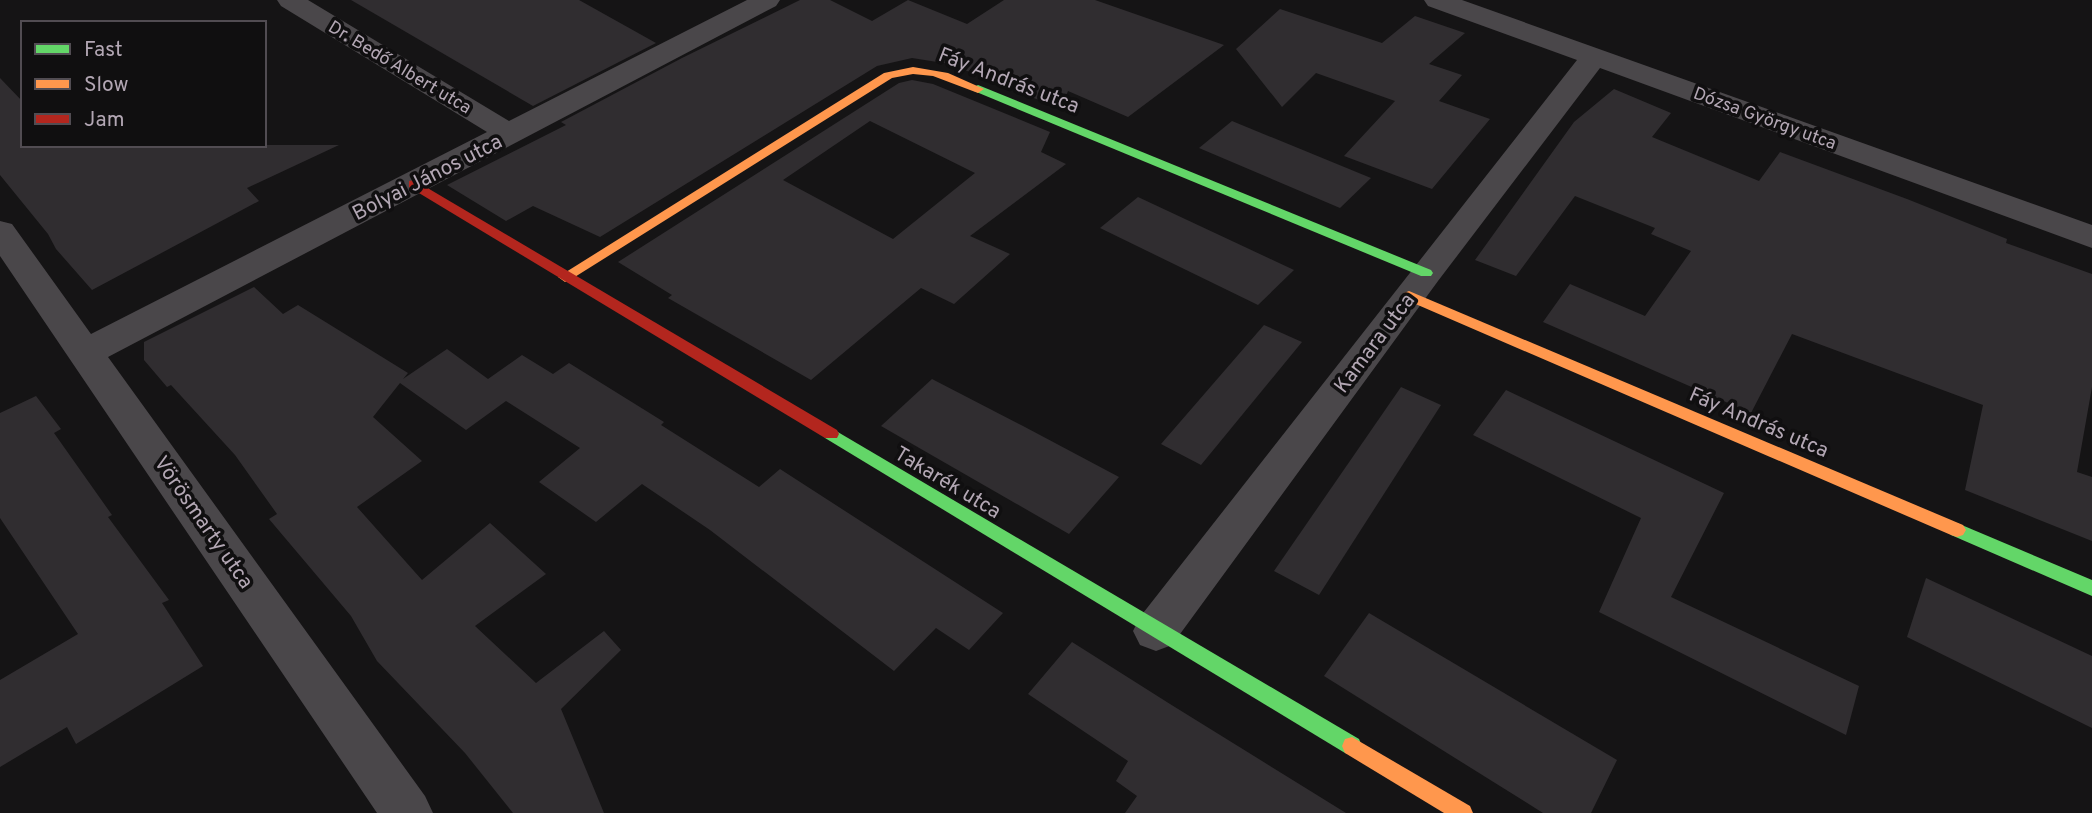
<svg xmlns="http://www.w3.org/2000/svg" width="2092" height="813" font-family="Overpass,sans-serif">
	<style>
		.building { fill: #302d30; fill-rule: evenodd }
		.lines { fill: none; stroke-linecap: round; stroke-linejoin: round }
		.street { fill: #4a474a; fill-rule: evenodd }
		.fast { fill: #63d668; fill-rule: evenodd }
		.slow { fill: #ff974d; fill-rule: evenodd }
		.jam { fill: #b3261e; fill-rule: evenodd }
		.labels { text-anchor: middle; stroke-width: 7; stroke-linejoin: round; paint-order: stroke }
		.far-street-label { font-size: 18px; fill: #b3a7b4; stroke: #100f10 }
		.street-label { font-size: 21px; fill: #b3a7b4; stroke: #100f10 }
	</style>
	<rect width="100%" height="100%" fill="#151415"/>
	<g class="building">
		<polygon points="351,0 579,0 656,43 533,106"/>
		<polygon points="800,0 830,0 872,21 908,0 967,24 1004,0 1095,0 1224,45 1128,117 1068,91 1061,109 950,64 912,58 877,66 600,237 533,206 506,221 447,185 566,125 561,122 682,58"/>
		<polygon points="1280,9 1382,43 1415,16 1465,33 1429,64 1462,75 1439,101 1490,119 1432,189 1344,156 1395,101 1316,73 1282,107 1236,49"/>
		<polygon points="0,78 23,102 23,145 339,145 247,188 259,201 92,290 56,249 48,234 0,175"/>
		<path d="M912 80 933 84 1050 132 1041 152 1066 164 970 236 1010 254 954 304 921 288 811 380 668 298 672 295 618 262 899 83ZM870 121 975 173 893 239 783 180Z"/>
		<polygon points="1614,89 1671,113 1652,137 1759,181 1780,152 1907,199 2007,239 2006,243 2092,274 2092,387 2077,472 2092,477 2092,541 1965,490 1983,405 1792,334 1751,413 1543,322 1570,284 1645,316 1691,251 1651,234 1655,228 1575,196 1516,276 1475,260 1574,122"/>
		<polygon points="1232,121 1371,178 1340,208 1199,148"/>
		<polygon points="1138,197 1294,270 1258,305 1100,228"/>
		<polygon points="254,287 283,314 298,305 408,373 403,379 447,349 488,379 522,355 553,374 569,363 664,422 661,425 759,487 780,469 1003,613 969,650 936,628 894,671 710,530 642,484 596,522 539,482 580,448 506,401 466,430 400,383 373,417 422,461 357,507 422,580 490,523 546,574 475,626 536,683 604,631 621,650 561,709 604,813 513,813 465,753 377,661 351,616 269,519 277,514 235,455 171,385 167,387 144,360 144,342"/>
		<polygon points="1264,325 1302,342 1201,465 1161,444"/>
		<polygon points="932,379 1023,426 1119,477 1069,534 881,426"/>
		<polygon points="1401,387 1441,405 1319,595 1274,571"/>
		<polygon points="1506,390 1724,493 1671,597 1859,686 1846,735 1599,612 1641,518 1473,435"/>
		<polygon points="36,396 61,429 54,433 112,515 108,517 169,600 162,603 203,666 76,744 67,727 0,767 0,680 78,634 0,518 0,413"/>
		<polygon points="1926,578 2092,656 2092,728 1907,637"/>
		<polygon points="1369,613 1617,760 1591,813 1543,813 1324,676"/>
		<polygon points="1072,642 1170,704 1346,813 1125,813 1137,796 1116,781 1128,761 1028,694"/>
	</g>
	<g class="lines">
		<g class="street">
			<polygon points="277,0 308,0 509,121 747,0 780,0 776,6 108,357 425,796 433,813 377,813 0,256 0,221 12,224 91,334 487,132 281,6"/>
			<polygon points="1424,0 1462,0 2092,225 2092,248 1600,68 1438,281 1172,645 1156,651 1140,645 1133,631 1140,617 1577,60 1428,6"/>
		</g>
		<g class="fast">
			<polygon points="978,85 1431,270 1433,273 1431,276 1421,276 974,91 974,87"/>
			<polygon points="831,428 1359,739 1362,746 1359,753 1352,755 1345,753 825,438 823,434 825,430"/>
			<polygon points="1957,523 2092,580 2092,596 1951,535 1948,530 1951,525"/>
		</g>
		<g class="slow">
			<polygon points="913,67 948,73 984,89 978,93 933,76 913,74 892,78 570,280 565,282 558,277 884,73"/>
			<polygon points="1409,291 1963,525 1966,530 1963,535 1957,537 1951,535 1404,299 1402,296 1404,293"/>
			<polygon points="1352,737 1470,806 1473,813 1444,813 1345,753 1342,746 1345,739"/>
		</g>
		<polygon class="jam" points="414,180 837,430 839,434 837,438 825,438 409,187 409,181"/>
	</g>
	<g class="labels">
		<g class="far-street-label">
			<text transform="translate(400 67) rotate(31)" y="6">Dr. Bedő Albert utca</text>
			<text transform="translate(1765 118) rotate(20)" y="6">Dózsa György utca</text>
		</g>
		<g class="street-label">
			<text transform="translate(1009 80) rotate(21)" y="7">Fáy András utca</text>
			<text transform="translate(427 177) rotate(-27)" y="7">Bolyai János utca</text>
			<text transform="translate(1374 343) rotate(-53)" y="7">Kamara utca</text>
			<text transform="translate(1759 422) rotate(23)" y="7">Fáy András utca</text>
			<text transform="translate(948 482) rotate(31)" y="7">Takarék utca</text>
			<text transform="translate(204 522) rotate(55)" y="7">Vörösmarty utca</text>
		</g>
	</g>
	<rect x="21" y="21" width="245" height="126" fill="#100f10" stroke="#514c52" stroke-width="2"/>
	<rect x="35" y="44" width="35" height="10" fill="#63d668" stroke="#514c52" stroke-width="2"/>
	<text x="84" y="56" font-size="21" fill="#b3a7b4">Fast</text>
	<rect x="35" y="79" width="35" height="10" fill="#ff974d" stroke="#514c52" stroke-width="2"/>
	<text x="84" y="91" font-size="21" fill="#b3a7b4">Slow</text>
	<rect x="35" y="114" width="35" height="10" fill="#b3261e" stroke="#514c52" stroke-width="2"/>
	<text x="84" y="126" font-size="21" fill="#b3a7b4">Jam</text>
</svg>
